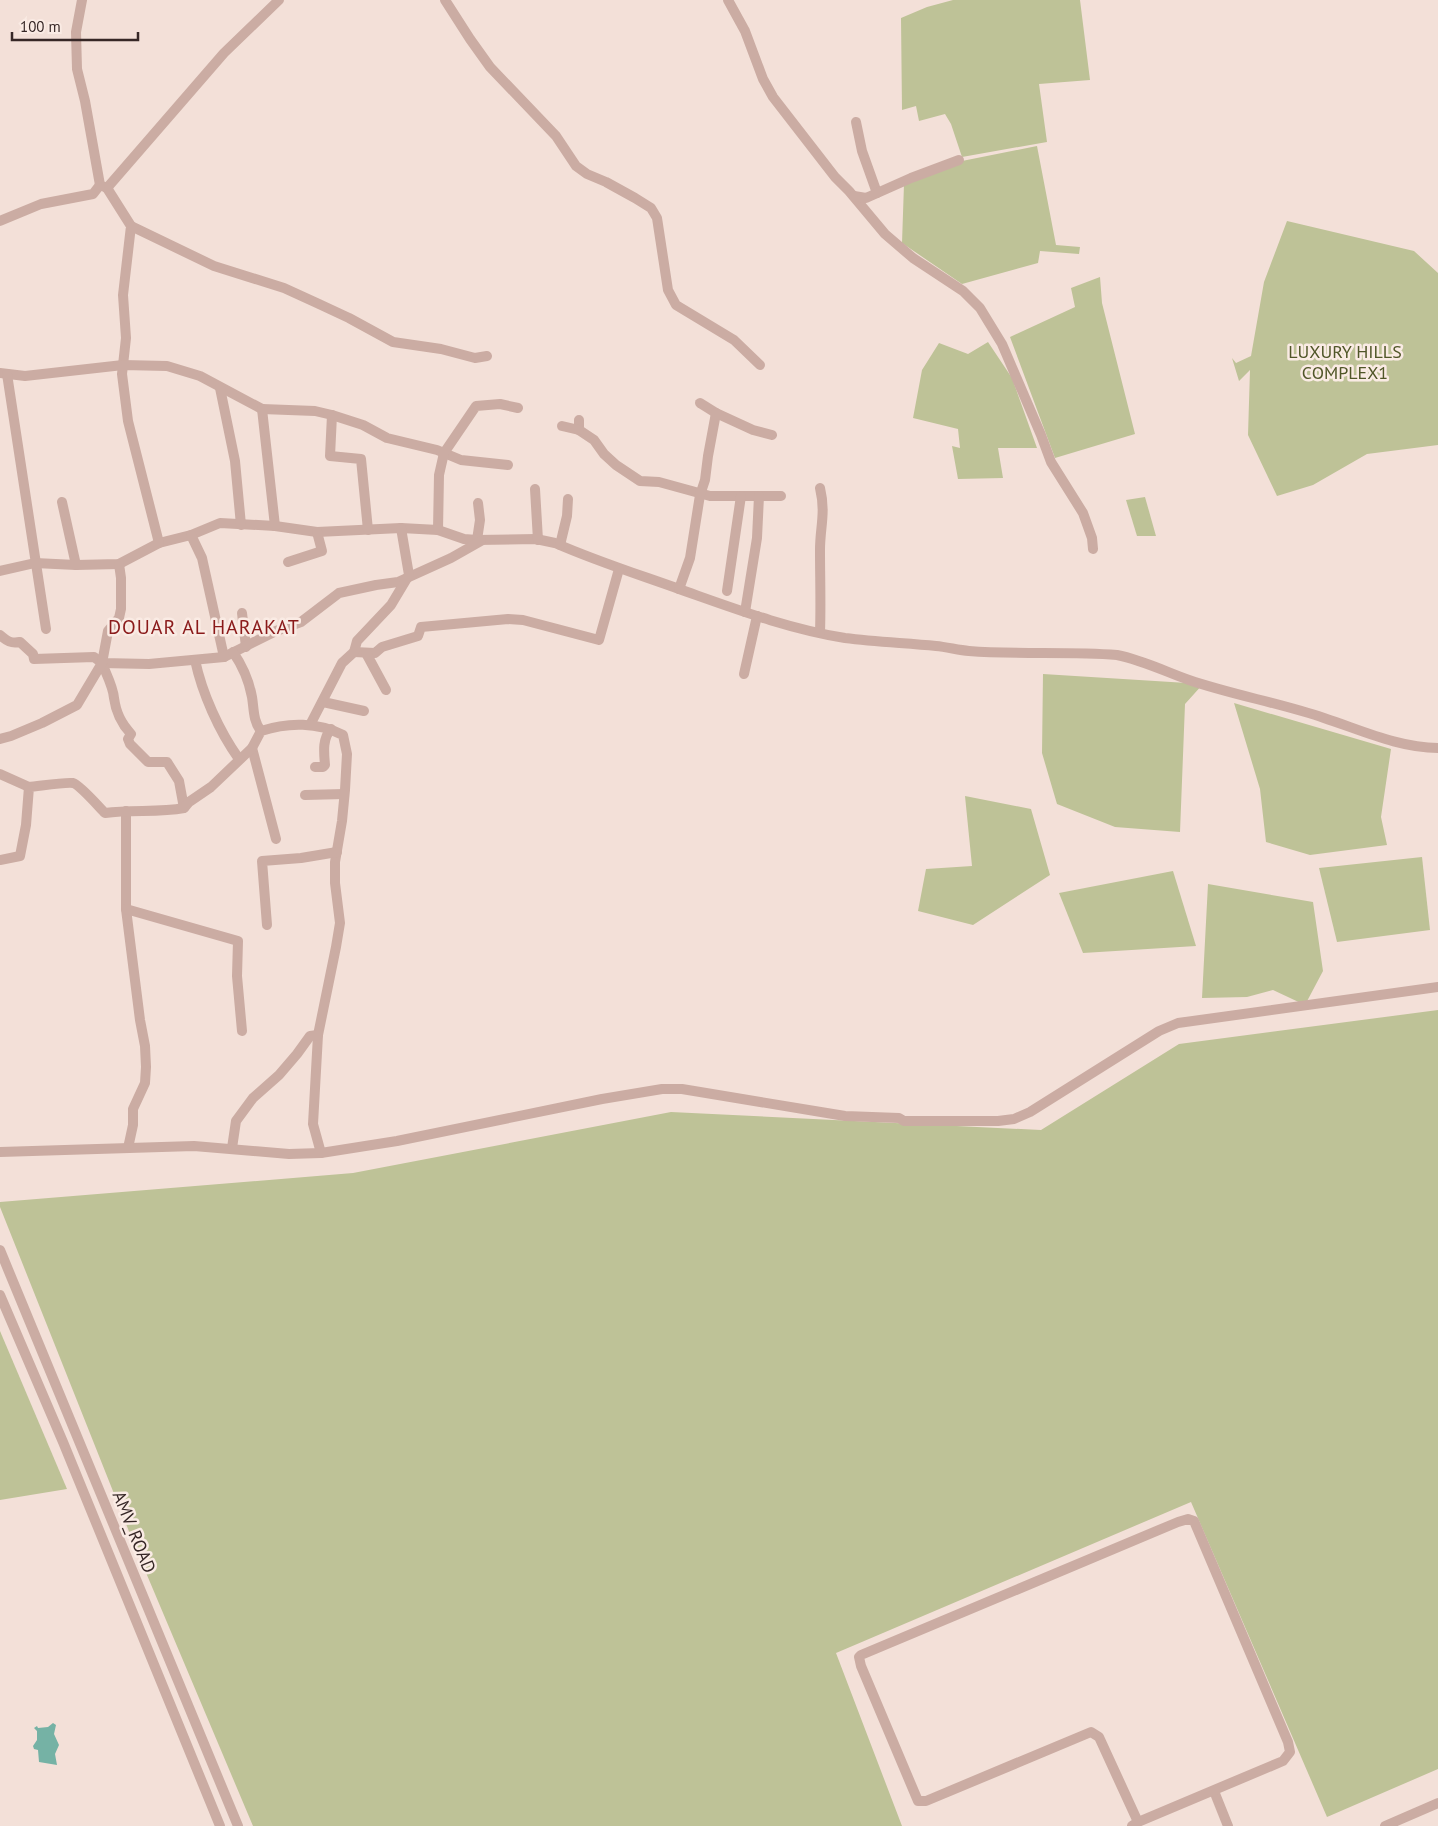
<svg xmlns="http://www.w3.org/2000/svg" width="1438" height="1826" font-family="'PT Sans',sans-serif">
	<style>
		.green { fill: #bec297 }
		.water { fill: #75b2a5 }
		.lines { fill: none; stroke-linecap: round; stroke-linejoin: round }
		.minor { stroke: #cbaca3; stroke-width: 10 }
		.labels { text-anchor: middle; stroke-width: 5; stroke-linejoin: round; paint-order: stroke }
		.park-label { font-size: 18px; fill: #505628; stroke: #faebe4 }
		.street-label { font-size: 18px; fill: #362726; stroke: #faebe4 }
		.quarter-label { font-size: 20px; letter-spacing: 1px; fill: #8a1a1a; stroke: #faebe4 }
	</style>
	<rect width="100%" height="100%" fill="#f3e0d8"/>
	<g class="green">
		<polygon points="953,0 1080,0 1090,80 1039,84 1047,142 962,157 951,124 945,114 919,121 916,106 902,110 901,18 927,7"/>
		<polygon points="1037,146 1056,245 1080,247 1079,254 1040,251 1038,263 962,284 902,243 904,184 962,161"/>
		<polygon points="1287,221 1414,251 1438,273 1438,445 1367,454 1313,485 1277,496 1248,435 1250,370 1239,381 1232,358 1236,363 1251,356 1264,282"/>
		<polygon points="1100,277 1102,303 1135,434 1055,458 1010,337 1075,307 1071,288"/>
		<polygon points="988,342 1012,378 1037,448 998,448 1003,478 958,479 952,446 960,448 958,429 913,418 922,370 939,343 968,354"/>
		<polygon points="1145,497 1156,536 1137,536 1126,500"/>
		<polygon points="1043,674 1203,684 1185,704 1180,832 1115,827 1057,804 1042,753"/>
		<polygon points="1234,703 1391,749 1381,817 1387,845 1310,855 1266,842 1260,789"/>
		<polygon points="965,796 1031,809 1050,875 973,925 918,911 926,869 972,866"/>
		<polygon points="1422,857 1430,930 1337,942 1319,868"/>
		<polygon points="1173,871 1196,946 1083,953 1059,893"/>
		<polygon points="1208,884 1313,902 1323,971 1305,1005 1273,990 1247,997 1202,998"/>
		<polygon points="1438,1010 1438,1769 1327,1817 1191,1502 836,1653 902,1826 253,1826 136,1549 0,1207 0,1202 353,1173 671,1112 1041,1130 1179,1044"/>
		<polygon points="0,1331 67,1489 0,1500"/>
	</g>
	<polygon class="water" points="53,1723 56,1725 54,1734 59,1745 55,1754 57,1765 39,1762 38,1750 34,1749 33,1746 37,1740 37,1731 34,1728 37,1726 38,1728 48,1727"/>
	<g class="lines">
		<g class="minor">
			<polyline points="82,0 76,32 77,69 85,101 100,185 107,188 224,53 279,0"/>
			<polyline points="445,0 470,39 490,67 556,136 576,166 587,174 606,182 635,198 651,208 657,218 668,290 676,305 734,340 760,365"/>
			<polyline points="728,0 745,31 763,79 773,97 835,177 849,191 885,234 913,258 963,291 980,308 1002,344 1041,435 1051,462 1083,513 1092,538 1093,549"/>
			<polyline points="856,122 862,151 877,193"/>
			<path d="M107 188 131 226 123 295 126 338 122 374 128 421 159 543 191 535 220 523 275 526 317 532 401 528 438 530 464 539 477 540 536 539 555 543C596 561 637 574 679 589 733 608 788 629 845 638 876 642 906 643 936 646 947 647 958 650 969 651 1018 655 1068 651 1117 655 1142 660 1164 671 1189 680 1233 695 1280 703 1324 718 1361 730 1399 748 1438 748"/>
			<polyline points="854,196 866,198 911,178 959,160"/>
			<polyline points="0,221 41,204 93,194 100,185"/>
			<polyline points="131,226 214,266 284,288 319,304 349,318 393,342 441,349 475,358 487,356"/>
			<polyline points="0,373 25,376 123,365 167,366 200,376 262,409"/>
			<polyline points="7,374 46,629"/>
			<polyline points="220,388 235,461 241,525"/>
			<polyline points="700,403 716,413"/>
			<polyline points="332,415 330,456 361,459 368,530"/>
			<polyline points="579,420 579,430 594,440 604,454 616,465 640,481 659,482 710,496 781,496"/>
			<polyline points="562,426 579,430"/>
			<path d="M820 488C826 513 820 527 820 550 820 578 821 605 820 632"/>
			<polyline points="535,489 538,540"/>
			<polyline points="62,502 76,565"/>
			<polyline points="275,526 262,409 315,411 332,415 363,425 387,438 437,450 461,460 508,465"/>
			<polyline points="438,530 439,475 444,453 476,406 500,404 518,408"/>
			<polyline points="191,535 202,558 224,657"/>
			<polyline points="477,540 480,520 478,503"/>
			<polyline points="560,545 567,516 568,499"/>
			<polyline points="288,562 322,551 317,532"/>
			<polyline points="0,571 35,563 76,565 119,564 159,543"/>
			<polyline points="679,589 690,558 700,495 705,480 708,456 716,413 753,430 772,435"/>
			<polyline points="727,591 741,496"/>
			<polyline points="745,612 757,538 759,496"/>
			<polyline points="242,613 246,647"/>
			<path d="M0 635C7 641 11 644 20 642L33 654 34 659 94 657 102 663 149 664 224 657 276 631 301 622 339 593 376 585 398 582 451 558 481 541"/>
			<path d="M233 652C242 665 249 681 252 697 254 709 253 721 261 731"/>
			<polyline points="354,652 375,653 382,647 418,636 421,627 508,619 523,620 599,640 619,569"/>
			<polyline points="366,653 386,690"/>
			<path d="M195 660C202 693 219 731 239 759"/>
			<path d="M102 663C106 674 113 686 114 698 116 713 121 723 131 734L128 739 130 744 148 762H167L179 781 184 808"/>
			<polyline points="744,674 757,616"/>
			<polyline points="323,702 364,711"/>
			<polyline points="310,725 342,663 354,652 357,641 391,605 409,575 401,528"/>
			<polyline points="0,739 11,736 42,723 77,705 102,663 108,631 119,618 121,609 121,578 119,564"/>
			<polyline points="252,748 276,839"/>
			<path d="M315 767H323L325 765C324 753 322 739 331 729"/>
			<polyline points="0,774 29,787"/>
			<polyline points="305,795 344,794"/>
			<polyline points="126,811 126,909 140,1020 145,1046 146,1067 145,1083 133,1109 133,1125 128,1148"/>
			<path d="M0 860 20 856 26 825 29 787C40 786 64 782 73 783 80 785 99 807 105 813 132 809 158 813 184 808L189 802 211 787 252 748 261 731C288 722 318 722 343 735L347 754 345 790 342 821 335 862V883L340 923 336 947 318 1035 313 1124 321 1153"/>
			<polyline points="126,909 238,941 237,976 242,1031"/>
			<polyline points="267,925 262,861 301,858 337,852"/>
			<polyline points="232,1148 236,1121 253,1098 279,1075 297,1054 310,1036 318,1035"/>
			<polyline points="0,1152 194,1146 289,1154 321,1153 397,1141 602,1099 662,1089 682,1089 845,1116 899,1118 904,1121 998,1121 1014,1119 1030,1112 1159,1031 1178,1023 1438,987"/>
			<polyline points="0,1250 238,1826"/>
			<polyline points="0,1295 63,1442 220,1826"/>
			<polyline points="1214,1791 1228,1826"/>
			<polyline points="1132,1826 1138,1822 1283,1761 1290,1752 1288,1742 1194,1521 1188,1519 1178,1522 861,1655 859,1657 861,1666 918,1801 926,1801 1091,1732 1099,1737 1138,1822"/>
			<polyline points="1385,1826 1438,1803"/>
		</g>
	</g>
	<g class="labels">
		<g class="park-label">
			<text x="1345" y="358">LUXURY HILLS<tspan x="1345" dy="21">COMPLEX1</tspan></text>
		</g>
		<g class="street-label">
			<text transform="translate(134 1532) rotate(68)" y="6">AMV_ROAD</text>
		</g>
		<g class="quarter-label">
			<text x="204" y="634">DOUAR AL HARAKAT</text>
		</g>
	</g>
	<path d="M12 32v8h126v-8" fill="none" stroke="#362726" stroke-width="2.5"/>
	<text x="20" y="32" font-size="15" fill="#362726" stroke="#faebe4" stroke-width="4" paint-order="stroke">100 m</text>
</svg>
